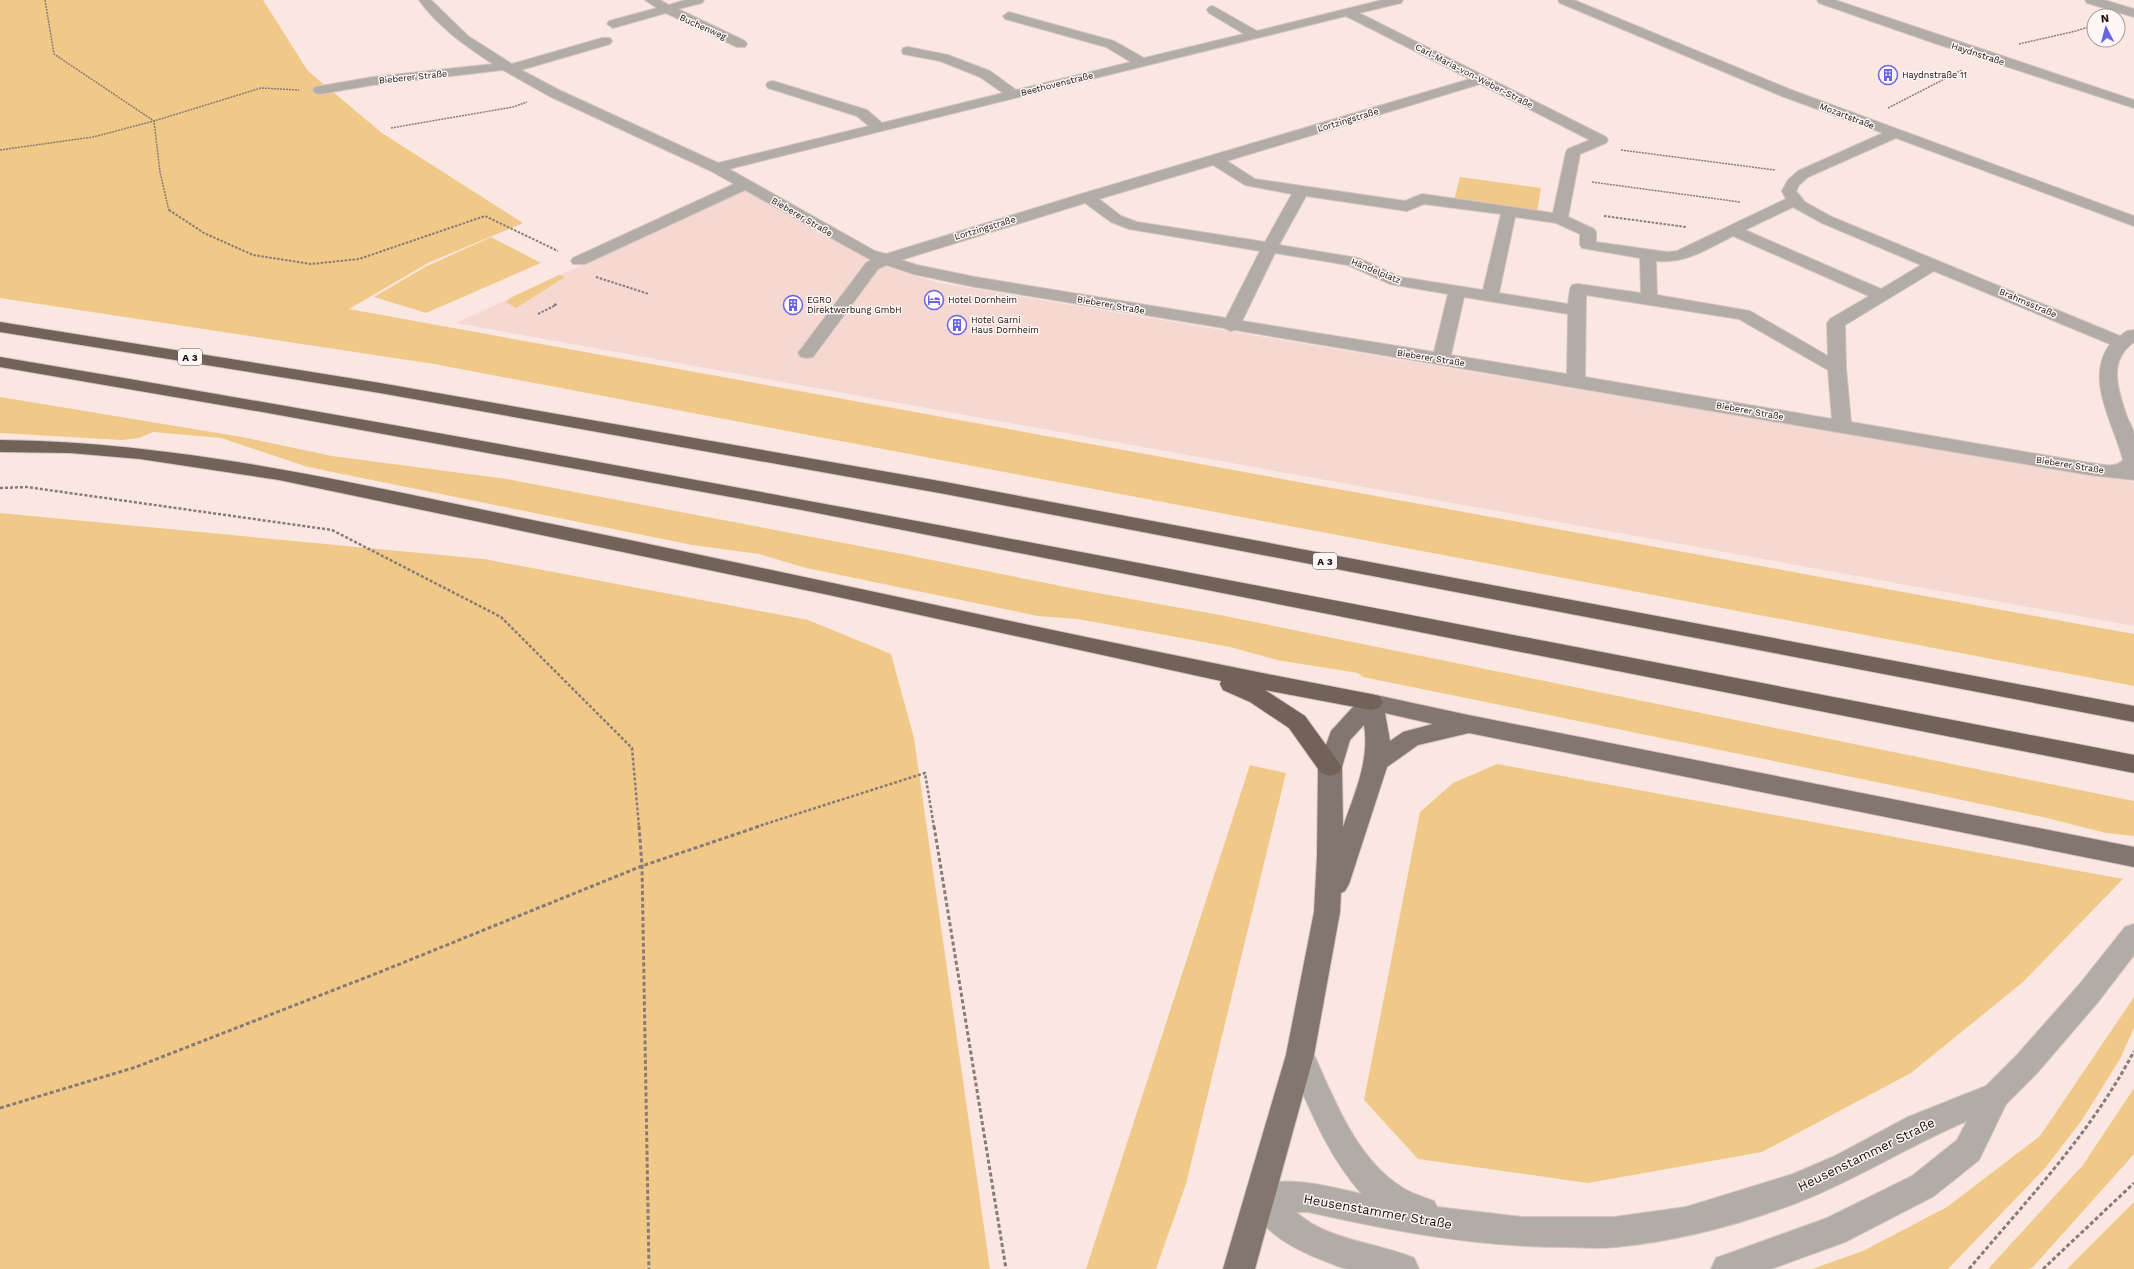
<svg xmlns="http://www.w3.org/2000/svg" width="2134" height="1269" font-family="'Work Sans',sans-serif">
	<style>
		.built { fill: #f4d8d1 }
		.green { fill: #f0c989 }
		.lines { fill: none; stroke-linecap: round; stroke-linejoin: round }
		.minor-casing { stroke: #d6c4c0; stroke-width: 2 }
		.major-casing { stroke: #d6c4c0; stroke-width: 2 }
		.highway-casing { stroke: #d6c4c0; stroke-width: 2 }
		.path-far3 { stroke: #887b77; stroke-width: 1.5; stroke-dasharray: 2 1; stroke-linecap: butt }
		.path-far2 { stroke: #887b77; stroke-width: 2; stroke-dasharray: 2.5 1.5; stroke-linecap: butt }
		.path-far1 { stroke: #887b77; stroke-width: 2.5; stroke-dasharray: 3 2; stroke-linecap: butt }
		.path { stroke: #887b77; stroke-width: 3; stroke-dasharray: 4 2.5; stroke-linecap: butt }
		.minor { fill: #b2aca7; fill-rule: evenodd }
		.major { fill: #82766e; fill-rule: evenodd }
		.highway { fill: #71635a; fill-rule: evenodd }
		.labels { text-anchor: middle; stroke-width: 3; stroke-linejoin: round; paint-order: stroke }
		.far-street-label { font-size: 9px; fill: #130d0b; stroke: #fff7f5 }
		.far-poi-label { font-size: 9px; fill: #130d0b; stroke: #fff7f5; text-anchor: start }
		.shield { fill: #fff7f5; stroke: #5a5351; stroke-width: 1 }
		.shield-label { font-size: 10px; font-weight: bold; fill: #130d0b }
		.near-street-label { font-size: 13px; fill: #130d0b; stroke: #fff7f5 }
	</style>
	<rect width="100%" height="100%" fill="#fbe7e2"/>
	<polygon class="built" points="747,189 868,259 901,272 940,283 2134,482 2134,626 456,323"/>
	<g class="green">
		<polygon points="0,0 263,0 308,71 382,133 523,223 430,262 349,309 2134,634 2134,686 434,364 0,298"/>
		<polygon points="1460,177 1541,188 1537,212 1454,200"/>
		<polygon points="491,237 541,263 426,313 374,297 425,267"/>
		<polygon points="559,275 565,277 516,308 506,302 510,298"/>
		<polygon points="0,397 242,437 332,456 507,479 907,555 1081,590 1220,615 2134,801 2134,836 2106,833 2047,818 1915,790 1363,677 1358,673 1277,660 1230,647 1122,627 1077,619 1038,616 806,568 759,554 692,545 308,467 221,438 153,432 139,438 122,440 0,433"/>
		<polygon points="0,513 484,559 808,620 891,654 914,738 990,1269 0,1269"/>
		<polygon points="1497,764 2123,879 2023,982 1911,1073 1762,1152 1588,1183 1418,1159 1364,1100 1420,812 1453,783"/>
		<polygon points="1250,765 1286,773 1186,1184 1156,1269 1086,1269"/>
		<polygon points="2134,997 2134,1028 2120,1059 2082,1120 2046,1167 1948,1269 1812,1269 1863,1251 1947,1207 2040,1136"/>
		<polygon points="2134,1088 2134,1154 2033,1267 2028,1269 1988,1269 2083,1165"/>
		<polygon points="2134,1202 2134,1269 2067,1269"/>
	</g>
	<g class="lines">
		<g class="minor-casing">
			<g id="minor">
				<path d="M419 0H431L468 36 512 64 602 38H610L612 41 610 44 521 70 559 90 718 163 869 126 857 116 768 88 766 85 768 82 773 81 867 110 882 123 1003 93 980 77 940 61 903 54 902 51 903 48 908 47 948 55 990 71 1016 90 1131 62 1106 47 1005 19 1003 16 1009 12 1114 41 1144 58 1244 34 1209 13 1207 10 1209 7 1213 6 1257 31 1382 0H1403L1401 3 1359 13 1606 137 1608 140 1606 143 1580 154 1568 217 1594 229 1596 232V242L1667 252 1677 251 1786 199 1782 191 1788 180 1798 171 1883 133 1784 97 1560 3 1558 0H1574L1794 91 2134 216V226L1896 138 1808 177 1799 185 1796 191 1805 202 1832 217 2120 336 2127 331 2134 330V342C2107 361 2118 390 2127 417 2129 422 2133 428 2134 434 2134 448 2134 465 2134 480L2090 475 1235 330 1231 331 1224 328 975 287 913 274 886 265 878 269 813 357 807 358 801 357 798 353 801 349 866 263 871 260 745 190 585 264H573L571 261 573 258 734 184 711 171 549 96 503 70 373 85 320 94 315 93 313 90 315 87 373 77 493 64C466 46 438 27 419 0ZM1346 16 1470 79 1081 194 886 254 875 251 729 169ZM1480 84 1590 140 1568 149 1566 152 1553 213 1422 194 1405 201 1255 179 1227 161ZM1213 165 1245 185 1292 194 1265 242 1137 222 1121 216 1099 199ZM1306 196 1407 211 1424 204 1501 214 1483 290 1400 277 1358 258 1279 245ZM1085 203 1111 222 1129 229 1260 251 1226 318 975 277 917 265 901 260ZM1793 207 1822 223 1921 265 1881 289 1745 230ZM1515 217 1556 223 1580 234V245L1582 248 1640 258 1641 293 1578 284 1572 285 1570 289 1568 304 1499 293ZM1733 236 1869 296 1830 319 1827 323 1828 356 1750 311 1657 295 1656 261C1686 264 1707 249 1733 236ZM1275 253 1348 265 1390 284 1448 294 1434 352 1242 321ZM1934 271 2110 344C2084 380 2114 423 2123 460 2115 469 2101 464 2090 463L1851 422 1846 368 1845 325ZM1586 295 1739 319 1828 370 1832 419 1585 377ZM1464 297 1568 314 1567 374 1451 355Z"/>
				<polygon points="645,0 660,0 669,5 685,0 704,0 702,3 678,9 745,41 747,44 745,47 737,47 666,13 613,28 607,24 609,21 657,8"/>
				<polygon points="1817,0 1835,0 2134,100 2134,108 1937,44 1819,3"/>
				<polygon points="2085,0 2104,0 2134,9 2134,17 2087,3"/>
				<path d="M2134 924V955L2098 1002 2037 1073 2006 1104 1979 1160 1934 1196 1845 1242 1771 1269H1711L1716 1258 1827 1218 1912 1176 1957 1140 1967 1121C1910 1145 1858 1179 1799 1202 1742 1224 1677 1241 1616 1247 1599 1249 1581 1247 1564 1247 1475 1247 1394 1231 1308 1212H1296C1328 1241 1376 1242 1414 1258L1419 1269C1396 1269 1371 1269 1348 1269 1341 1268 1332 1264 1325 1261 1293 1249 1260 1231 1246 1198L1250 1188C1285 1174 1327 1186 1362 1194 1326 1154 1308 1104 1286 1055L1290 1046 1300 1042 1310 1046C1333 1095 1354 1158 1403 1188 1412 1194 1424 1197 1434 1201L1437 1207 1522 1217H1614L1686 1207 1793 1174 1835 1156 1908 1117 1986 1086 2017 1055 2078 986 2125 927Z"/>
			</g>
		</g>
		<g class="major-casing">
			<path id="major" d="M1371 694 1468 715 2134 847V867L1469 733 1418 745 1387 767 1349 884 1345 891 1341 893 1340 912 1314 1055 1255 1269H1223L1286 1055 1314 912 1317 856 1318 767 1331 731 1363 696ZM1385 713 1433 724 1403 732 1390 741ZM1364 725C1370 761 1354 794 1343 827L1342 767 1350 740Z"/>
		</g>
		<g class="highway-casing">
			<g id="highway">
				<polygon points="0,322 380,383 945,482 2134,706 2134,722 945,494 380,393 0,332"/>
				<path d="M0 357C714 477 1423 618 2134 755V773L802 510 268 413 0 367Z"/>
				<path d="M0 440C186 442 366 486 547 523 822 579 1095 642 1371 694L1379 696 1383 702 1379 708 1371 710 1265 690 1305 716 1342 767 1339 773 1330 776 1321 773 1289 728 1250 702 1223 690 1220 684 1221 681 829 595 279 480 140 459 70 453 0 452Z"/>
			</g>
		</g>
		<g class="path-far3">
			<polyline points="45,0 54,54 154,121 160,172 169,211"/>
			<polyline points="2019,44 2076,31 2094,25"/>
			<polyline points="1888,108 1962,70"/>
			<polyline points="391,128 513,107 527,102"/>
			<polyline points="0,150 93,137 154,121 261,88 299,90"/>
			<polyline points="1621,150 1775,170"/>
			<polyline points="1592,182 1740,202"/>
		</g>
		<g class="path-far2">
			<polyline points="169,210 204,233 253,255 311,264 359,259 485,216 558,251"/>
			<polyline points="1604,216 1686,227"/>
			<polyline points="596,277 649,294"/>
			<polyline points="538,314 556,305 554,304"/>
		</g>
		<g class="path-far1">
			<polyline points="0,488 27,487 332,530 501,617 632,748 639,827"/>
			<polyline points="756,827 925,773 934,827"/>
		</g>
		<g class="path">
			<polyline points="639,826 642,866 649,1269"/>
			<polyline points="934,826 1006,1269"/>
			<polyline points="0,1108 136,1067 380,972 642,866 760,826"/>
			<path d="M1969 1269C2027 1200 2092 1132 2134 1051"/>
			<polyline points="2043,1269 2134,1183"/>
		</g>
		<use href="#minor" class="minor"/>
		<use href="#major" class="major"/>
		<use href="#highway" class="highway"/>
	</g>
	<defs>
		<g id="building-ring" transform="scale(1)"><circle r="9.5" fill="#fff7f5" stroke="#6667e0" stroke-width="1.5"/><path d="M-4-6H4V6H1V3H-1V6H-4ZM-2.5-4.3h1.7v1.8h-1.7ZM.8-4.3h1.7v1.8H.8ZM-2.5-1h1.7V.8h-1.7ZM.8-1h1.7V.8H.8Z" fill="#6667e0"/></g>
		<g id="hotel-ring" transform="scale(1)"><circle r="9.5" fill="#fff7f5" stroke="#6667e0" stroke-width="1.5"/><path d="M-6-4.5h1.5V1H6V5H4.5V3h-9V5H-6ZM-4 0a1.8 1.8 0 1 1 3.6 0ZM.5 0V-2.5h3Q6-2.5 6 0Z" fill="#6667e0"/></g>
	</defs>
	<g fill-rule="evenodd">
		<use href="#building-ring" x="1888" y="75"/>
		<use href="#hotel-ring" x="934" y="300"/>
		<use href="#building-ring" x="793" y="305"/>
		<use href="#building-ring" x="957" y="325"/>
	</g>
	<g class="labels">
		<g class="far-street-label">
			<text transform="translate(703 27) rotate(24)" y="3">Buchenweg</text>
			<text transform="translate(1978 54) rotate(18)" y="3">Haydnstraße</text>
			<text transform="translate(1474 76) rotate(27)" y="3">Carl-Maria-von-Weber-Straße</text>
			<text transform="translate(413 77) rotate(-6)" y="3">Bieberer Straße</text>
			<text transform="translate(1057 84) rotate(-14)" y="3">Beethovenstraße</text>
			<text transform="translate(1847 116) rotate(21)" y="3">Mozartstraße</text>
			<text transform="translate(1348 120) rotate(-17)" y="3">Lortzingstraße</text>
			<text transform="translate(802 217) rotate(30)" y="3">Bieberer Straße</text>
			<text transform="translate(985 228) rotate(-17)" y="3">Lortzingstraße</text>
			<text transform="translate(1376 271) rotate(22)" y="3">Händelplatz</text>
			<text transform="translate(2028 303) rotate(23)" y="3">Brahmsstraße</text>
			<text transform="translate(1111 305) rotate(10)" y="3">Bieberer Straße</text>
			<text transform="translate(1431 358) rotate(9)" y="3">Bieberer Straße</text>
			<text transform="translate(1750 411) rotate(10)" y="3">Bieberer Straße</text>
			<text transform="translate(2070 465) rotate(9)" y="3">Bieberer Straße</text>
		</g>
		<g class="far-poi-label">
			<text x="1902" y="78">Haydnstraße 11</text>
			<text x="807" y="303">EGRO<tspan x="807" dy="10">Direktwerbung GmbH</tspan></text>
			<text x="948" y="303">Hotel Dornheim</text>
			<text x="971" y="323">Hotel Garni<tspan x="971" dy="10">Haus Dornheim</tspan></text>
		</g>
		<g class="shield">
			<rect x="178" y="349" width="24" height="16" rx="3"/>
			<rect x="1313" y="553" width="24" height="16" rx="3"/>
		</g>
		<g class="shield-label">
			<text x="190" y="361">A 3</text>
			<text x="1325" y="565">A 3</text>
		</g>
		<g class="near-street-label">
			<text transform="translate(1866 1154) rotate(-26)" y="5">Heusenstammer Straße</text>
			<text transform="translate(1378 1211) rotate(10)" y="5">Heusenstammer Straße</text>
		</g>
	</g>
	<g transform="translate(2106 28) rotate(354)"><circle r="19" fill="#fff7f5" stroke="#a19997"/>
	<path d="M0-3L7 15L0 10L-7 15Z" fill="#6667e0"/>
	<text y="-6" font-size="11" font-weight="bold" text-anchor="middle" fill="#130d0b">N</text>
	</g>
</svg>
